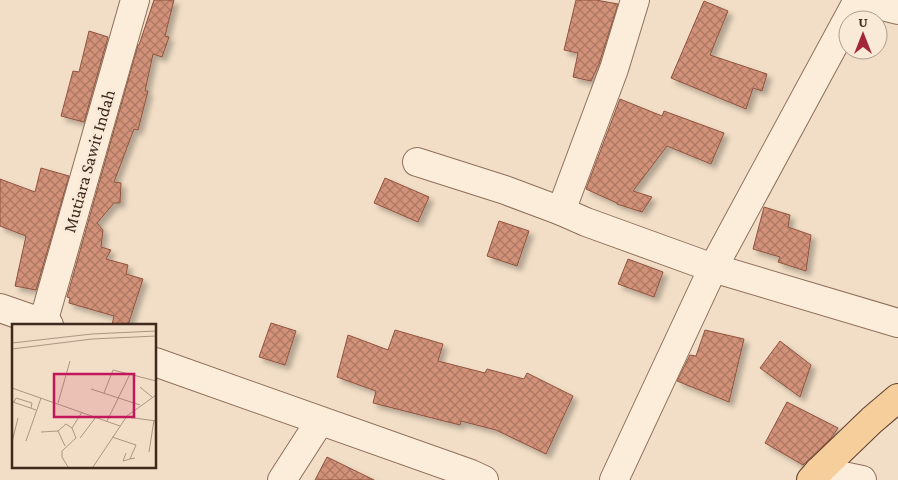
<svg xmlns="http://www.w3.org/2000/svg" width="898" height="480" font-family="'Crimson Pro',serif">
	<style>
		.building { fill: url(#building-cross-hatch); stroke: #90533e; filter: url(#shadow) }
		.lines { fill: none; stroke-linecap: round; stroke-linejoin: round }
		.minor-casing { stroke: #8f6f5a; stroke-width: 30 }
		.major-casing { stroke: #5d3d2e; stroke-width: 30 }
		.minor { stroke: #fbedda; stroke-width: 28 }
		.major { stroke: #f6ce9c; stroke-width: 28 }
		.labels { text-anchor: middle; stroke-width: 5; stroke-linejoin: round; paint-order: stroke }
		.street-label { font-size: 18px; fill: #3e291f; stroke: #f8ead6 }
		.inset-road { fill: none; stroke: #aa9683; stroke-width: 1 }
		.view { fill: #c2185b; fill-opacity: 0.15; stroke: #c2185b; stroke-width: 2.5 }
		.inset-edge { fill: none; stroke: #3e291f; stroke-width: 2.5 }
	</style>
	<defs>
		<pattern id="building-cross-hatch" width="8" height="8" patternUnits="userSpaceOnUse" patternTransform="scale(1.25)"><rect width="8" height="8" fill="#d29279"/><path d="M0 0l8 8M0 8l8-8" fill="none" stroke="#ac7763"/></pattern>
		<filter id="shadow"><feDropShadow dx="4.5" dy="4.5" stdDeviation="2.5" flood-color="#0004"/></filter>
	</defs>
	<rect width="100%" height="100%" fill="#f2dec6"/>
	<g class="building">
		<polygon points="154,0 174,0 165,36 169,37 162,57 153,54 145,91 148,91 138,130 134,129 114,182 121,183 120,203 114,203 97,223 103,230 101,247 111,250 106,259 128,265 126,274 143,279 128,325 112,325 114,316 69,303 70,298 67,297 138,45 139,45"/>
		<polygon points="576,0 596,0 618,4 599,64 591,81 573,77 578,53 564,50"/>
		<polygon points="704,1 728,11 710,55 767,74 762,91 753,88 746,109 671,78"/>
		<polygon points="89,31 108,37 84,122 61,116 73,71 79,72"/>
		<polygon points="620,99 662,116 664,111 724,133 711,164 667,146 633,191 652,197 642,212 617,204 617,203 586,189"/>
		<polygon points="41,168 69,176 36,290 15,286 26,236 0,226 0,179 35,192"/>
		<polygon points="385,178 429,197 418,222 374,203"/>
		<polygon points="764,207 790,215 788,227 811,235 806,271 778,262 780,257 753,249"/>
		<polygon points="499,221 529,231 517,266 487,256"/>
		<polygon points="628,259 663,272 654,297 618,284"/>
		<polygon points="271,323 296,331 285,365 259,357"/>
		<polygon points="395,330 443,344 438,361 485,373 487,369 524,379 527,373 573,396 546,454 496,430 461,421 460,425 373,403 376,391 337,377 348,335 388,350"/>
		<polygon points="705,330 744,339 729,402 677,381 690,355 696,356"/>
		<polygon points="780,341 811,365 800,397 760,368"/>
		<polygon points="787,402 838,428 831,438 803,465 765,443"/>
		<polygon points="327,457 374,480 315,480"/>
	</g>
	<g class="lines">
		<g class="minor-casing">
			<g id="minor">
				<polyline points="858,0 898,10"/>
				<polyline points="417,162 505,190 561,211 586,222 713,268 898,323"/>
				<polyline points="561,211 614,69 635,0"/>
				<polyline points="0,308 49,325"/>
				<polyline points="43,323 135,0"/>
				<polyline points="155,362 471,474 484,480"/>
				<polyline points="819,471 862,480"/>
				<polyline points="282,480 320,421"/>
				<polyline points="614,480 713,268 858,0"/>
			</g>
		</g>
		<g class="major-casing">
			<polyline id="major" points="811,480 819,471 872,420 898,398"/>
		</g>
		<use href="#minor" class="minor"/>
		<use href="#major" class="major"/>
	</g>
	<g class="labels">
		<g class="street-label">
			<text transform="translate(89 161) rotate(-74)" y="6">Mutiara Sawit Indah</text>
		</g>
	</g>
	<g transform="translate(12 324)">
		<rect width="144" height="144" fill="#f2dec6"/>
		<path class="inset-road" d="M0 19 80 10 144 7M0 25 80 15 144 12M128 63 140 73M0 64 108 102M79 65 128 81M92 69 101 46 144 57M1 78 24 86M2 78 4 74 20 79 19 84M46 79 58 37M115 93 144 97M95 97 118 50M46 107 53 122M29 108 46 107 54 100 60 104M100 113 124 121 118 135 123 134M68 114 84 93M14 117 29 74M0 118 6 94M137 128 142 96M114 129 111 137 118 135M56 143 50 133V127L64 114 60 104 70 88M81 143 115 92 144 71"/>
		<path class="view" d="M42 50H122V93H42Z"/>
		<rect width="144" height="144" class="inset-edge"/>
	</g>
	<g transform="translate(863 35)"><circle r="24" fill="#f8ead6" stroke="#ae9d8d"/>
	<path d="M0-4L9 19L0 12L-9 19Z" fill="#a32538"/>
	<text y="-8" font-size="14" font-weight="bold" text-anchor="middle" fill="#3e291f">U</text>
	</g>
</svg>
